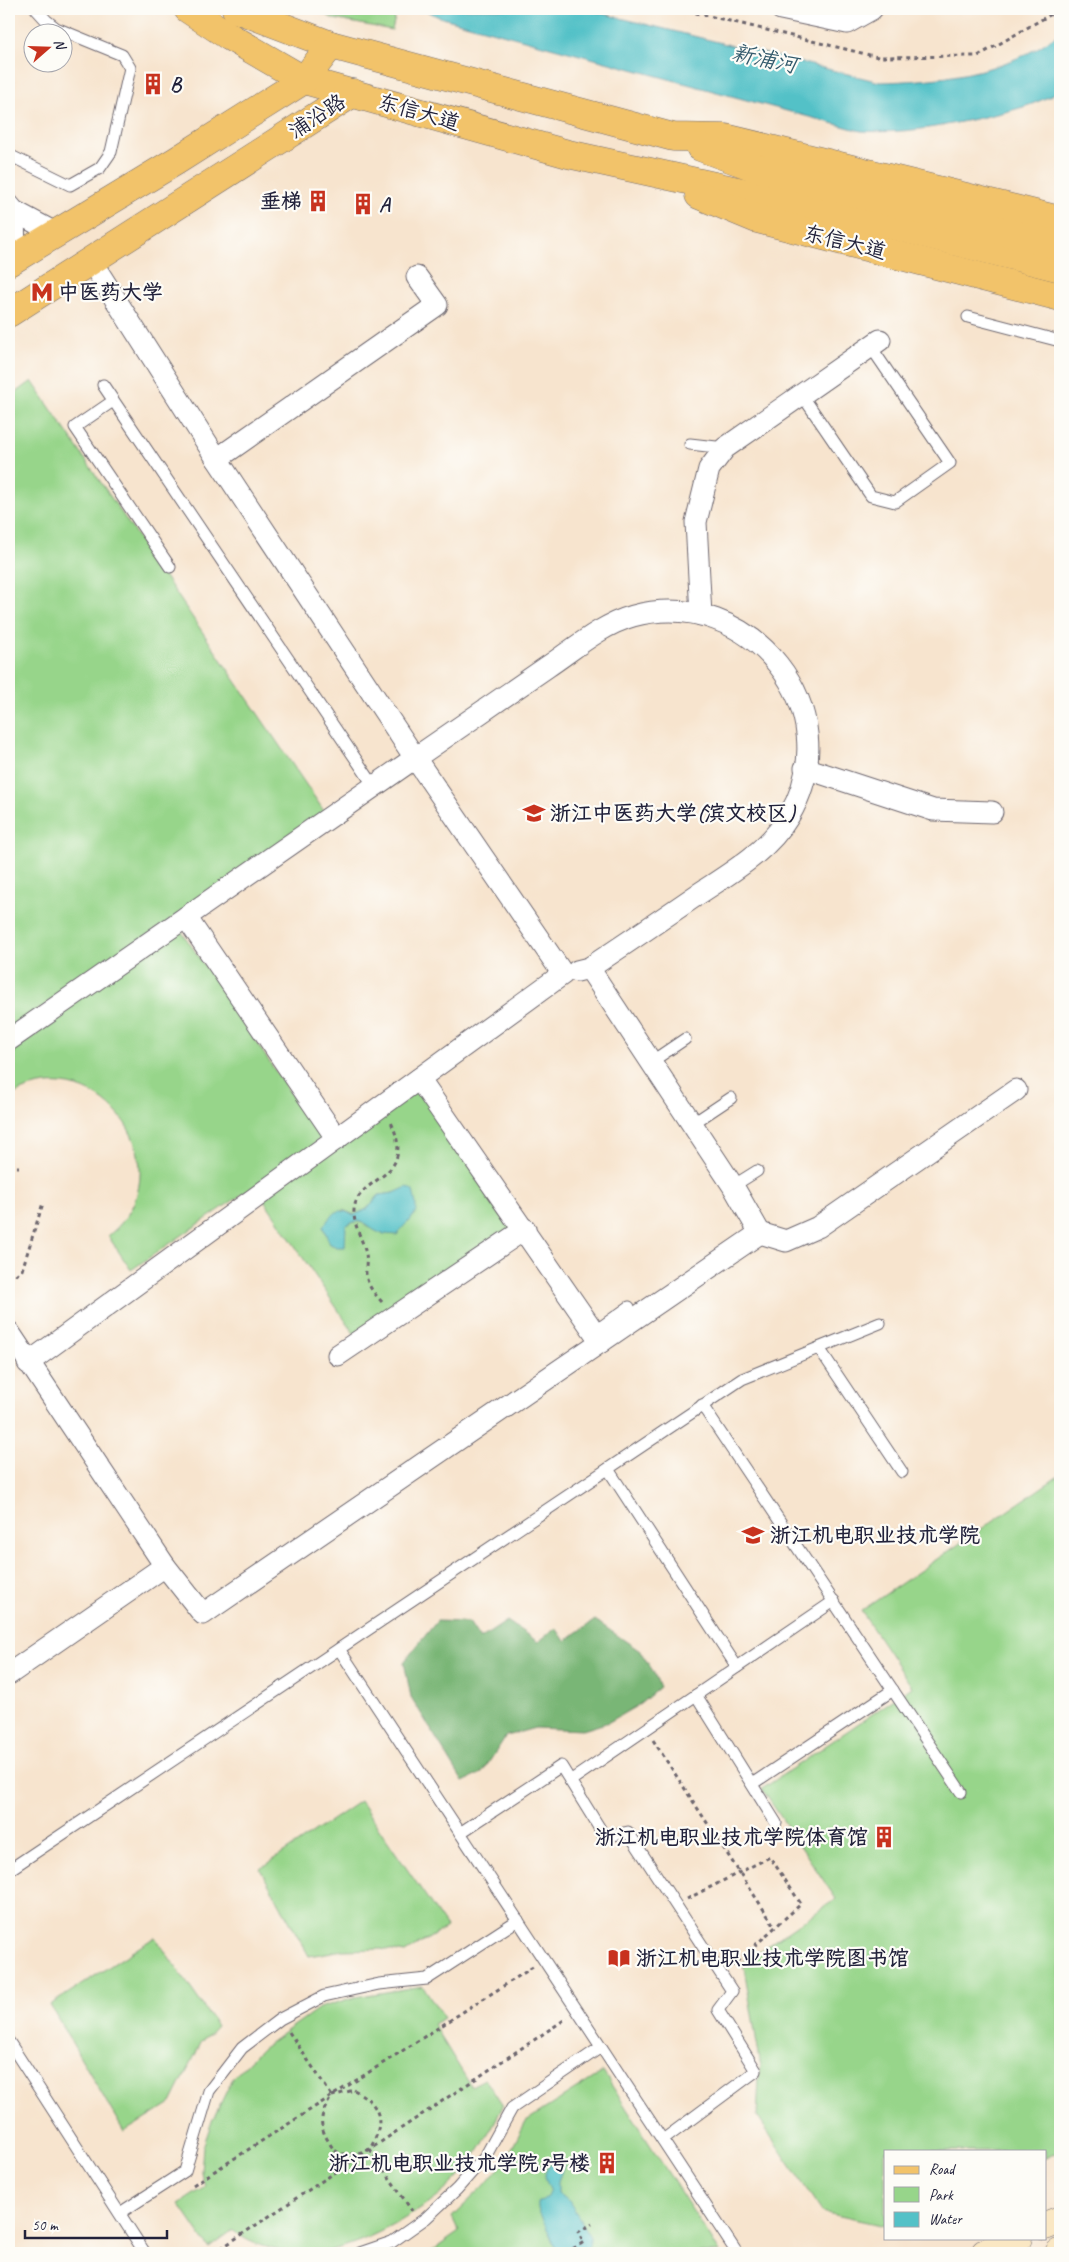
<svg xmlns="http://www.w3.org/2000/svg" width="1069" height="2262" font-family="Caveat,'LXGW WenKai TC',sans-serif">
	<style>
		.green { fill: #97d58a; stroke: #5c7c62; fill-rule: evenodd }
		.forest { fill: #79b676; stroke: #4e6c58 }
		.water { fill: #53c1c7; stroke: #3a7281 }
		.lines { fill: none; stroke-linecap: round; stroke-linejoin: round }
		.lane-casing { stroke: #6d666e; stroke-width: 13 }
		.street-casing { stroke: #6d666e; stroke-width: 23 }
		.secondary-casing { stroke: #6d666e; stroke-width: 29 }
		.primary-casing { stroke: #6d666e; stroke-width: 29 }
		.path { stroke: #6d666e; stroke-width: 3; stroke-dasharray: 4 4; stroke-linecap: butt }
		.lane { stroke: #fff; stroke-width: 11 }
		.street { stroke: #fff; stroke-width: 21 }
		.secondary { stroke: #fae7c3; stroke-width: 28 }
		.primary { stroke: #f2c36a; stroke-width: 28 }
		.labels { text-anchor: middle; stroke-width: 4.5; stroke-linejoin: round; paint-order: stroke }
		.poi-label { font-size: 21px; font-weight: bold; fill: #22223b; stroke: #fdfcf7; text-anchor: start }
		.street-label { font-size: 21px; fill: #22223b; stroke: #fdfcf7 }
		.water-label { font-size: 22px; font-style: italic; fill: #335a6c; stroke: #fdfcf7 }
	</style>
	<rect width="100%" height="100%" fill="#fdfcf7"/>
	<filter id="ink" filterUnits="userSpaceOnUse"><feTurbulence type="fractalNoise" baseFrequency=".02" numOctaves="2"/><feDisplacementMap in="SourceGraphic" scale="10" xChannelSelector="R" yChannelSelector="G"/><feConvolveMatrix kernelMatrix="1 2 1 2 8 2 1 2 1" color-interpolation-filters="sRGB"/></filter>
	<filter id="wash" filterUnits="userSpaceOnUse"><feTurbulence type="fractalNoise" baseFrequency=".0096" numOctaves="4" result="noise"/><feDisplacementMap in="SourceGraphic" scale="20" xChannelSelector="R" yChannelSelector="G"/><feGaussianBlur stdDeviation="1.12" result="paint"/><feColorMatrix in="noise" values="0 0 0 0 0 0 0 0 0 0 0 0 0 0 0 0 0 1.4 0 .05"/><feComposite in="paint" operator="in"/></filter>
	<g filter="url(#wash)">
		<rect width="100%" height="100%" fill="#f7e4ce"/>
		<g class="green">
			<polygon points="314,9 397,9 392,30 334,19"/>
			<polygon points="32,381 326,814 9,1030 9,398"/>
			<path d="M180 929 322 1140 131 1270 108 1236C188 1172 104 1045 12 1095L9 1089V1045Z"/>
			<path d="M420 1089 514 1228 355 1335 262 1197ZM407 1188 415 1215 402 1226 399 1231C392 1231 383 1231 375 1229 361 1226 364 1217 346 1225L344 1232 343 1210 354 1215 367 1209 379 1195 394 1193Z"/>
			<polygon points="1060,1475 1060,2150 1045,2159 1045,2151 885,2151 885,2226 822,2212 757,2116 760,2061 743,1962 836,1899 762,1789 912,1687 861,1611"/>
			<polygon points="360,1801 447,1927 405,1953 381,1949 343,1950 309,1956 260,1869"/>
			<polygon points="155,1937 217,2026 201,2043 171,2103 124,2132 50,2005"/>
			<path d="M423 1986 444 2018 433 2024 471 2086 485 2079 503 2106C489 2133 477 2158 456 2180 429 2208 366 2244 327 2251 299 2256 254 2250 233 2230L209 2248 179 2204 205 2187 201 2172 203 2147 212 2121 233 2078 261 2049 319 2008 355 1997Z"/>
			<polygon points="603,2072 720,2253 429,2253 459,2232 452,2217 484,2186 506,2160 526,2121"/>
		</g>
		<polygon class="forest" points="595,1620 640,1651 653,1671 660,1687 640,1704 609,1722 583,1730 535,1728 506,1736 482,1773 463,1782 411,1697 404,1662 437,1621 469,1622 480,1639 507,1621 538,1642 556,1628 565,1641"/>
		<g class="water">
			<path d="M422 9H584L880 82C931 81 988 75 1034 50 1043 45 1052 38 1060 33V90C1036 106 1009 111 980 118 938 127 905 134 861 131L439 17Z"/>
			<path d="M407 1187 413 1191C421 1220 412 1213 397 1235 392 1234 385 1235 380 1233 364 1227 366 1216 346 1225L345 1247H337L330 1244 323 1227C327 1221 334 1210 342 1211 345 1211 351 1214 354 1215L367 1209 379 1195 394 1193Z"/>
			<path d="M553 2163 564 2165 558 2181V2193L569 2201 591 2237 587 2253H558L538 2209V2203L547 2197 550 2190C545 2178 541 2172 553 2163Z"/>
		</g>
	</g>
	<g filter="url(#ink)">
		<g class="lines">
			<g class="lane-casing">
				<g id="lane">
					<polyline points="9,155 70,185 100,168 111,152 130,68 122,55 56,28 46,20 36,9"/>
					<polyline points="968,317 1060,341"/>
					<polyline points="103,385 374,786"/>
					<polyline points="802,395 871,496 895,502 950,463 871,347"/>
					<polyline points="113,401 75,427 170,567"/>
					<polyline points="690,444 725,448"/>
					<polyline points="651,1062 685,1039"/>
					<polyline points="692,1124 731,1098"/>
					<polyline points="733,1186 757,1171"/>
					<polyline points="594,1332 629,1307"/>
					<polyline points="819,1348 902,1472"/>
					<polyline points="702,1405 961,1792"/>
					<polyline points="608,1469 737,1667"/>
					<polyline points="339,1649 737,2253"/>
					<polyline points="696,1695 776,1823"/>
					<polyline points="570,1781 834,1601"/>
					<polyline points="752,1784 893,1690"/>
					<polyline points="460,1833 561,1766 605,1837 628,1832 732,1991 718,2010 756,2071 663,2140"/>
					<polyline points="9,1870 742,1379 880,1323"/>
					<polyline points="9,2042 145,2253"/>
					<polyline points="120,2213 185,2171 209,2091 242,2048 280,2019 324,1996 379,1984 427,1979 518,1920"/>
					<polyline points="360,2253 392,2242 426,2218 457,2189 485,2157 512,2108 601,2047"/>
				</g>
			</g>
			<g class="street-casing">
				<g id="street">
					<polyline points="781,9 847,23 872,9"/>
					<polyline points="9,205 14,211 55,233"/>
					<polyline points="14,211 15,258"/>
					<path d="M91 261 217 459 415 758C459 728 503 697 547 667 574 649 601 625 633 616 750 585 851 710 789 816 767 853 728 874 694 897 659 921 624 945 589 968"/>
					<polyline points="217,459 437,305 417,277"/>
					<polyline points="701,615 696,522 709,469 725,448 880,340"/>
					<polyline points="805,768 933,810 992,812"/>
					<polyline points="186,917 337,1139"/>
					<polyline points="9,1040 415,758 563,974 28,1363"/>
					<polyline points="419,1079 601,1342"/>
					<polyline points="760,1233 786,1241 818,1227 1016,1090"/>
					<polyline points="9,1332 165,1566 9,1674"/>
					<polyline points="338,1355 525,1229"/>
					<polyline points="165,1566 203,1614 760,1233 733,1186 589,968 577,971"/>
				</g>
			</g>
			<g class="secondary-casing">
				<g id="secondary">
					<polyline points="1045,2226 1060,2220"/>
					<polyline points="985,2253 1018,2238"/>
					<polyline points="1059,2253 1060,2253"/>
				</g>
			</g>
			<g class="primary-casing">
				<g id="primary">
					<polyline points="188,9 230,37 304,80 568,154 870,220 1060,268"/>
					<polyline points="236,9 331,45 673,137 726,138 1060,220"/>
					<polyline points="700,147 754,167 1060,246"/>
					<polyline points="699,195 757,219 1060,297"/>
					<polyline points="9,262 176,161 304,80 331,45"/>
					<polyline points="9,313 353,93"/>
				</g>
			</g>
			<g class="path">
				<polyline points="680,9 878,57 978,56 1060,9"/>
				<polyline points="9,1167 19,1167"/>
				<polyline points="9,1280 22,1270 43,1203"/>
				<path d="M382 1302C373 1292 365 1283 366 1269 366 1264 367 1259 366 1254 363 1240 353 1225 354 1210 357 1174 418 1182 391 1122"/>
				<polyline points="653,1740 775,1927"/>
				<polyline points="687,1899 770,1857 801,1904 732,1966"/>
				<polyline points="289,2032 332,2096"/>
				<path d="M354 2090C382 2105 385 2122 370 2149 361 2152 349 2157 340 2153 335 2152 331 2146 329 2142 317 2124 321 2113 332 2096Z"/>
				<polyline points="370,2149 412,2211"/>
				<polyline points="193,2185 533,1967"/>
				<polyline points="214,2253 567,2018"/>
				<polyline points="566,2253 584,2242 578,2232 592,2224"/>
			</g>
			<use href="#lane" class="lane"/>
			<use href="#street" class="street"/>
			<use href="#secondary" class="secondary"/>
			<use href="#primary" class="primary"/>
		</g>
	</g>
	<defs>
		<g id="building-bare" transform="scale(1.725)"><path d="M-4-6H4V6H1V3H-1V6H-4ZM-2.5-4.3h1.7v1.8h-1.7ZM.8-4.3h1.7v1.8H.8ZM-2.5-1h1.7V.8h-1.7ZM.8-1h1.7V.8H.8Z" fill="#c8321e" stroke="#fdfcf7" stroke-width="2.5" paint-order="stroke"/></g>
		<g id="metro-bare" transform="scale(1.725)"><path d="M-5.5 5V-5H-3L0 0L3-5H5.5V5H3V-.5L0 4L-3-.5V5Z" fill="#c8321e" stroke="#fdfcf7" stroke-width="2.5" paint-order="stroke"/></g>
		<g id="university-bare" transform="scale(1.725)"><path d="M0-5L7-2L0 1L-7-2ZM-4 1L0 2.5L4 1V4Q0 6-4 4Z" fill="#c8321e" stroke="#fdfcf7" stroke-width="2.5" paint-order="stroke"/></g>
		<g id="library-bare" transform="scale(1.725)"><path d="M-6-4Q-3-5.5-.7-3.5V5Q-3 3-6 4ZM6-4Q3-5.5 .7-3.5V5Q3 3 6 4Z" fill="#c8321e" stroke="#fdfcf7" stroke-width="2.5" paint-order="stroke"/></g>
	</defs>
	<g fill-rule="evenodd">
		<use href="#building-bare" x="153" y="84"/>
		<use href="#building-bare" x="318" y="201"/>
		<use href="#building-bare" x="363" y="204"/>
		<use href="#metro-bare" x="42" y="292"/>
		<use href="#university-bare" x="534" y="813"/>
		<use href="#university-bare" x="753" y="1535"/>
		<use href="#building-bare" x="884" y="1837"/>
		<use href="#library-bare" x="619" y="1958"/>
		<use href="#building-bare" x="607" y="2163"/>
	</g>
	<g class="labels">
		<g class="poi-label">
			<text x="170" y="91">B</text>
			<text x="302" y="208" text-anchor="end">垂梯</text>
			<text x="379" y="211">A</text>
			<text x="58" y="299">中医药大学</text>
			<text x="550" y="820">浙江中医药大学(滨文校区)</text>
			<text x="770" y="1542">浙江机电职业技术学院</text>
			<text x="868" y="1844" text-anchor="end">浙江机电职业技术学院体育馆</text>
			<text x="636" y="1965">浙江机电职业技术学院图书馆</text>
			<text x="590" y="2170" text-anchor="end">浙江机电职业技术学院7号楼</text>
		</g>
		<g class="street-label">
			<text transform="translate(419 112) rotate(16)" y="7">东信大道</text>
			<text transform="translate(317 116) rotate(-33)" y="7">浦沿路</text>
			<text transform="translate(845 242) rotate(14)" y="7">东信大道</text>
		</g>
		<g class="water-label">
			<text transform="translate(765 58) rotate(12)" y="8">新浦河</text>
		</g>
	</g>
	<rect width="1069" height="2262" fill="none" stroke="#fdfcf7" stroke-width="30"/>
	<rect x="884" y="2150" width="162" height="90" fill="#fdfcf7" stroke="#a5a5ac"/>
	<rect x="894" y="2166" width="25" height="8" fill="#f2c36a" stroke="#a5a5ac"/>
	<text x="929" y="2174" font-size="15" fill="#22223b">Road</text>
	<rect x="894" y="2187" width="25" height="15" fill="#97d58a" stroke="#a5a5ac"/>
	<text x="929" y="2200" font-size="15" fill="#22223b">Park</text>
	<rect x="894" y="2212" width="25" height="15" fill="#53c1c7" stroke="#a5a5ac"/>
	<text x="929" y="2224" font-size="15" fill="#22223b">Water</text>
	<g transform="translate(48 48) rotate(70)"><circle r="24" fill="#fdfcf7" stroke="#a5a5ac"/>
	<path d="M0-4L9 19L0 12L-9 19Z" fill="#c8321e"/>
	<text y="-8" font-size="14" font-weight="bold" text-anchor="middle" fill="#22223b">N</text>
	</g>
	<path d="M25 2230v8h142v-8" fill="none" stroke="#22223b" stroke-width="2.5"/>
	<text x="32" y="2230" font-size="15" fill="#22223b" stroke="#fdfcf7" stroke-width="4" paint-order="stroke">50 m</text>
</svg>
